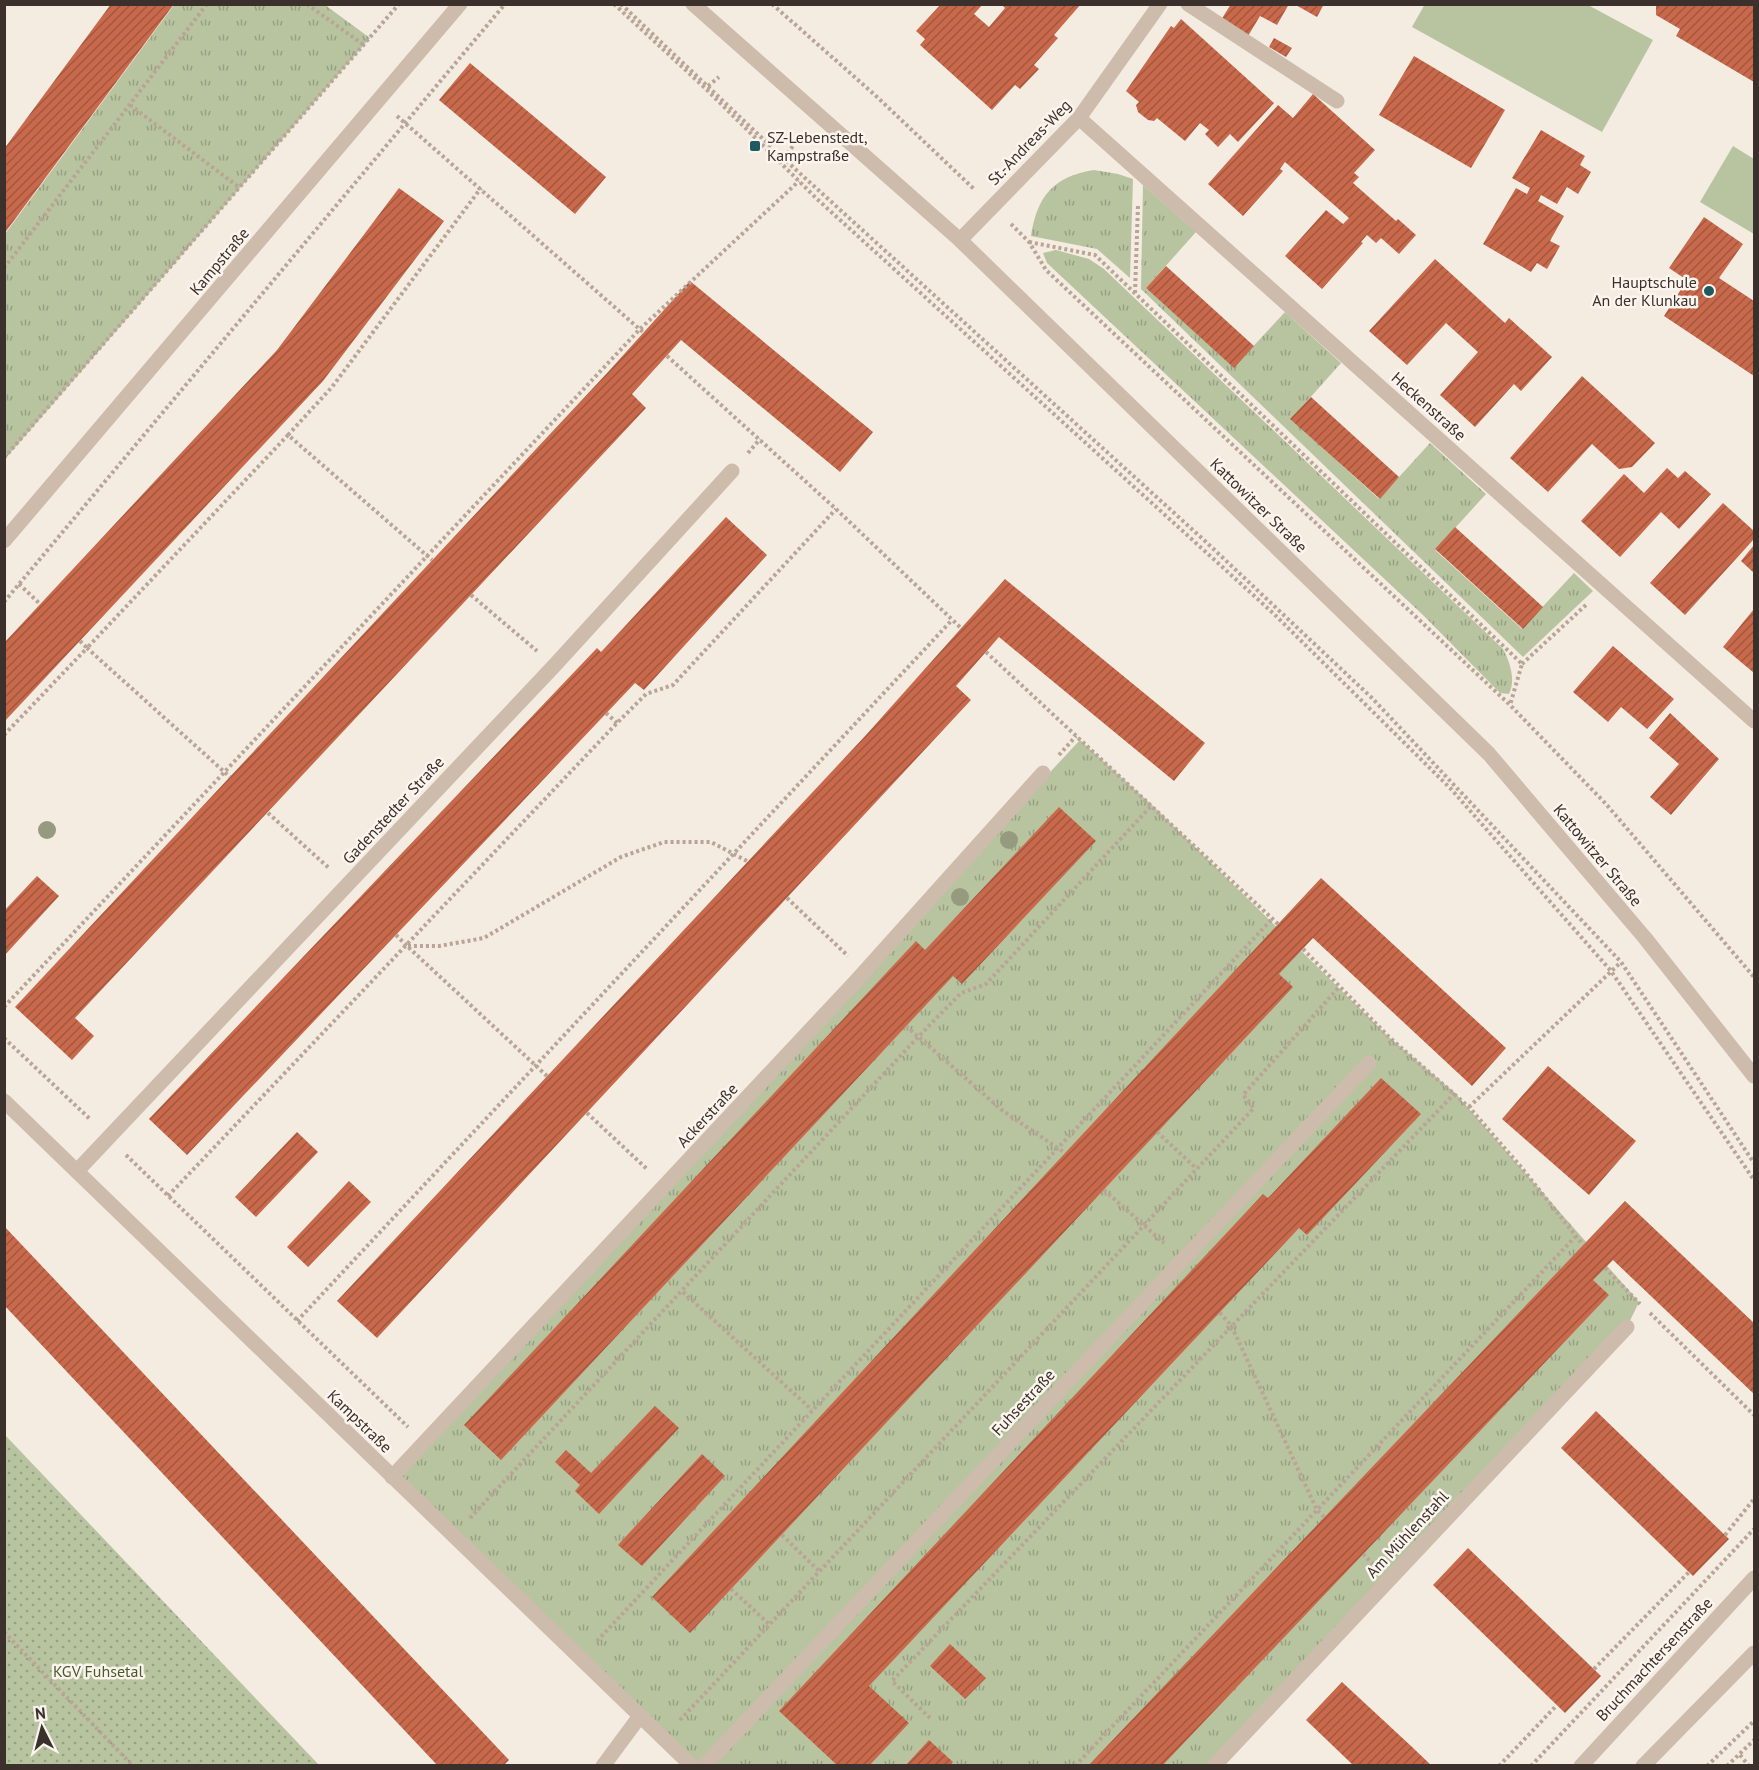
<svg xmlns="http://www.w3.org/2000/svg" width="1759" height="1770" font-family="'PT Sans',sans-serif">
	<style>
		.grass { fill: url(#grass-tufts) }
		.park { fill: #b8c4a0 }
		.garden { fill: url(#garden-dots) }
		.building { fill: url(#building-hatch) }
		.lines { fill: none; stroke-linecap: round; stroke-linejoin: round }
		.path { stroke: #b9a596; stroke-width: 4; stroke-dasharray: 3 3; stroke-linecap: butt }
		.minor { stroke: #cdbbac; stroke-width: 15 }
		.tree { fill: #969b7f }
		.poi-dot { fill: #1f5a5e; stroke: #fbf5ee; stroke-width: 2 }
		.labels { text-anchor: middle; stroke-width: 5; stroke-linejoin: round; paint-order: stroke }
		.poi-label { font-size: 16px; fill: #3b302b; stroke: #fbf5ee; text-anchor: start }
		.street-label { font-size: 16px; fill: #3b302b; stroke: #fbf5ee }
		.park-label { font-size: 16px; fill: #4a5a2e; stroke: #fbf5ee }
	</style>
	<defs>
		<pattern id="grass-tufts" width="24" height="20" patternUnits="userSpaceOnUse" patternTransform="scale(1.5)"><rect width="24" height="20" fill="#b8c4a0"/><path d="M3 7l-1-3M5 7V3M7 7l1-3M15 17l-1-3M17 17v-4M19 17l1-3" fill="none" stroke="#97a083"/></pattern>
		<pattern id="garden-dots" width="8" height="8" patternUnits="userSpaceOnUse" patternTransform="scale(1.5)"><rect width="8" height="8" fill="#b8c4a0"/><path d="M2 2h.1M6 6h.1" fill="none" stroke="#97a083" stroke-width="1.8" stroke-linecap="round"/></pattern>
		<pattern id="building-hatch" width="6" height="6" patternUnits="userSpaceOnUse" patternTransform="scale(1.5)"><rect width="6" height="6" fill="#c8694b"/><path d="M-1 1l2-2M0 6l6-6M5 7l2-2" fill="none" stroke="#a4573f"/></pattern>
	</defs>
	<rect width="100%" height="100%" fill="#f4ebe1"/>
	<g class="grass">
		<polygon points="174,5 325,5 370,38 5,459 5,234"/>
		<path d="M1094 170 1118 174 1133 179 1130 278 1097 249 1031 236C1037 196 1054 176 1094 170Z"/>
		<polygon points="1143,185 1196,232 1146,288 1234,367 1285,312 1341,363 1291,419 1379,499 1430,443 1486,494 1435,550 1522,629 1574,573 1593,591 1523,657 1141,289"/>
		<path d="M1056 250 1089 259 1104 269 1503 649C1510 662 1516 680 1509 694L1500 693 1424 616 1047 263 1043 253Z"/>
		<polygon points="1080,740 1152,805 1390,1038 1455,1093 1639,1302 1627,1327 1214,1765 692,1765 392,1477"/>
	</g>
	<g class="park">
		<polygon points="1425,4 1588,5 1653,40 1602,132 1412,27"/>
		<polygon points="1733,146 1754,159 1754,234 1700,202"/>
	</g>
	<polygon class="garden" points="5,1435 319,1765 5,1765"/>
	<g class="building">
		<polygon points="111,4 174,4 4,234 4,149"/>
		<polygon points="941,4 983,4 974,14 989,27 1005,8 1001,4 1081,4 1054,35 1058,38 1034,65 1039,69 1020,89 1015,85 992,110 920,45 925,39 916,31"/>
		<polygon points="1231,4 1289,4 1277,25 1260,16 1248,36 1221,20"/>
		<polygon points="1294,4 1324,4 1317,17"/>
		<polygon points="1656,4 1754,4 1754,82 1676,36 1680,29 1656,15"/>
		<polygon points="1181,19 1274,103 1238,142 1230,134 1218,147 1205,134 1209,130 1200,123 1185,141 1157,118 1154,121 1148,120 1138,112 1136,105 1139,102 1126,91 1171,26 1174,28"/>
		<polygon points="1274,38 1292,48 1286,57 1269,47"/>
		<polygon points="1414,56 1505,110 1471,168 1379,115"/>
		<polygon points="470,63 606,177 575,214 439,100"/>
		<polygon points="1313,94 1375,150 1354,173 1359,177 1353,183 1396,221 1398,219 1416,235 1399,254 1381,238 1376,243 1367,235 1361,242 1363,243 1322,289 1285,256 1326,210 1343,224 1349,218 1285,162 1280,169 1283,171 1243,216 1208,184 1278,105 1293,118"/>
		<polygon points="1541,130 1585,156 1580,165 1591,172 1578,194 1567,187 1557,204 1541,195 1538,201 1564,216 1550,241 1560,246 1547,269 1537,263 1531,272 1483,244 1516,188 1527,194 1530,188 1512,178"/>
		<polygon points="399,188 444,221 323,381 4,722 4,643 277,350"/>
		<polygon points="1704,217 1743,244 1719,278 1754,301 1754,376 1664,316 1687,280 1669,268"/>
		<polygon points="1435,259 1505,323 1509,318 1552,357 1521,391 1514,384 1475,427 1440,395 1478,352 1446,323 1407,365 1369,331"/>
		<polygon points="1166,266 1254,346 1234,368 1146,288"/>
		<polygon points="690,281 873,432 840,472 681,340 632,394 646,408 75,1018 94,1036 72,1060 15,1007 608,372"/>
		<polygon points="1582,376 1655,443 1632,467 1619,469 1592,444 1548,492 1510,458"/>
		<polygon points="1311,397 1399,477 1380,499 1290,419"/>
		<polygon points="1667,468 1678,478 1685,471 1711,494 1679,529 1661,512 1620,557 1581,521 1624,474 1644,493"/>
		<polygon points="1723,503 1754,531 1754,539 1685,615 1650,583"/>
		<polygon points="726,517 767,555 644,690 635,683 187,1155 149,1119 597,648 601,652"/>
		<polygon points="1455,527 1543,607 1523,629 1435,549"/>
		<polygon points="1754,545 1754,573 1741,561"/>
		<polygon points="1005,579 1205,743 1174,781 999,637 956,686 971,700 377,1338 337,1301 866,735"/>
		<polygon points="1754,609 1754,673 1723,647"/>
		<polygon points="1613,646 1674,699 1647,729 1621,707 1608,722 1573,692"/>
		<polygon points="1670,713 1719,759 1671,815 1650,797 1679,764 1649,738"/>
		<polygon points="1059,807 1096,841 962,984 953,976 501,1460 464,1425 916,941 925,950"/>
		<polygon points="37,876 59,896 4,956 4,911"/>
		<polygon points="1321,878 1506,1048 1472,1086 1313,938 1279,974 1293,987 690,1633 652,1597"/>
		<polygon points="1548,1066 1636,1141 1589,1195 1502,1119"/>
		<polygon points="1381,1078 1421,1114 1307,1235 1299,1228 869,1686 909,1723 869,1766 838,1766 779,1711 1263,1194 1268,1198"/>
		<polygon points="297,1132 318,1152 256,1217 235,1197"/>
		<polygon points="349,1181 371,1202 308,1267 287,1247"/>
		<polygon points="1625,1201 1754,1323 1754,1394 1613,1260 1593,1280 1609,1295 1162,1766 1088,1766"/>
		<polygon points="4,1226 509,1760 503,1766 438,1766 4,1305"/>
		<polygon points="655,1406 679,1428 599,1514 575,1491 580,1485 555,1462 566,1450 591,1473"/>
		<polygon points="1596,1411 1729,1539 1693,1576 1561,1448"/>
		<polygon points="702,1454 725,1476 642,1566 618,1545"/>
		<polygon points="1468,1548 1601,1676 1565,1713 1433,1585"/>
		<polygon points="950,1644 986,1678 965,1699 930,1666"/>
		<polygon points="1342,1682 1411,1746 1432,1766 1354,1766 1306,1720"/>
		<polygon points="929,1740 953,1762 950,1766 905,1766"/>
	</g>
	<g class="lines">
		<g class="path">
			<polyline points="307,4 364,45"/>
			<polyline points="614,4 705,88 817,199 1273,613 1451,789 1611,971 1754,1180"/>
			<polyline points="621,4 783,158 1205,541 1372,698 1621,962 1754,1163"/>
			<polyline points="772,4 875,95 975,190"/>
			<polyline points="708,86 719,77"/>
			<polyline points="130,105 240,188"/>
			<polyline points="397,116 644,333"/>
			<polyline points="780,163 793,146"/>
			<polyline points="1011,224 1029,242 1046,270 1510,705 1606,804 1754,977"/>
			<polyline points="1029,242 1095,255 1522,664 1510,705"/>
			<polyline points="4,268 207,4"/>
			<polyline points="1135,293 1138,205"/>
			<polyline points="667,356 836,509 962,629"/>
			<polyline points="288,435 332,387 481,188"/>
			<polyline points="748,453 760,439"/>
			<polyline points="4,458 399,4"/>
			<polyline points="19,584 40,604"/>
			<polyline points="471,595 537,651"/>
			<polyline points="4,602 505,4"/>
			<polyline points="80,641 87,648 288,435 432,560"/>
			<polyline points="986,652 1278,924"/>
			<polyline points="1522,664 1587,604"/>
			<polyline points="606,713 617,723"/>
			<polyline points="4,735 87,648 230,777"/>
			<polyline points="1059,755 1076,736"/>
			<polyline points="268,813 330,869"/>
			<polyline points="787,898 848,956"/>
			<polyline points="396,935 407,946"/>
			<polyline points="1303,949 1390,1038 1469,1107 1521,1167 1583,1245"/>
			<polyline points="4,1007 640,329 799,181"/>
			<polyline points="906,1026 1003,1111 1065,1153"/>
			<polyline points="4,1038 91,1120"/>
			<polyline points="547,1076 407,946 439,946 484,938 621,857 664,842 711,842 747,861"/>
			<polyline points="1469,1107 1621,962"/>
			<polyline points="587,1113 648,1170"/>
			<polyline points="1157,1132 1197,1169"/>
			<polyline points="126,1155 408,1427"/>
			<polyline points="1104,1190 1164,1243"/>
			<polyline points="168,1196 617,723 646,694 673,685 836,509"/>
			<polyline points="1605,1268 1640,1304"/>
			<polyline points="683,1292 812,1410"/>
			<polyline points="1650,1313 1754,1415"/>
			<polyline points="297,1321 952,620"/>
			<polyline points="1324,1517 1317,1510 1575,1237"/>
			<polyline points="470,1518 918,1037 961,993 986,984 1152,805"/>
			<polyline points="782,1535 819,1571"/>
			<polyline points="1725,1535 1754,1499"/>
			<polyline points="1363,1554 1373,1564"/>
			<polyline points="731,1589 769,1624"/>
			<polyline points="4,1632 133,1766"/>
			<polyline points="597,1641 1272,919"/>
			<polyline points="1594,1669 1689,1572"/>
			<polyline points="930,1718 892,1681 1455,1093"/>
			<polyline points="680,1720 1254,1108 1243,1095 1340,986"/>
			<polyline points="1740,1755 1749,1766"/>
			<polyline points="1075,1766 1317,1510 1231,1325 1219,1312"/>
			<polyline points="1499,1766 1557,1705"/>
			<polyline points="1531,1766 1754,1529"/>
			<polyline points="1707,1766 1754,1721"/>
			<polyline points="1727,1766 1754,1740"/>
		</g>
		<g class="minor">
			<polyline points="693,4 960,240 1489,754 1645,938 1754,1076"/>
			<polyline points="1188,4 1337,101"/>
			<polyline points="1079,118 1754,721"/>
			<polyline points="960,240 1079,118 1160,4"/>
			<polyline points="4,541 460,4"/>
			<polyline points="4,1101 692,1766"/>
			<polyline points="77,1171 554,666 732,471"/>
			<polyline points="392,1477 856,981 1043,773"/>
			<polyline points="603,1766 640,1716"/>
			<polyline points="704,1766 1369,1063"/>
			<polyline points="1214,1766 1627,1327"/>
			<polyline points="1581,1766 1754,1578"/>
			<polyline points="1643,1766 1754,1653"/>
		</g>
	</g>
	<g class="tree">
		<circle cx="47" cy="830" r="9"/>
		<circle cx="1009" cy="840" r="9"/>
		<circle cx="960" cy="897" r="9"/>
	</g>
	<g class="poi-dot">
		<rect x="749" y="140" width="12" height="12" rx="3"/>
		<circle cx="1709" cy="291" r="6"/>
	</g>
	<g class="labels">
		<g class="poi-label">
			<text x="767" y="143">SZ-Lebenstedt,<tspan x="767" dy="18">Kampstraße</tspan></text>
			<text x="1697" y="288" text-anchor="end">Hauptschule<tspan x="1697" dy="18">An der Klunkau</tspan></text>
		</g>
		<g class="street-label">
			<text transform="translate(1029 142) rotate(-46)" y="6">St.-Andreas-Weg</text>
			<text transform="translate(219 261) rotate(-50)" y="6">Kampstraße</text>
			<text transform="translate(1429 406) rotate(42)" y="6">Heckenstraße</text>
			<text transform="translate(1259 505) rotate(44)" y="6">Kattowitzer Straße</text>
			<text transform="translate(393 810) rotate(-47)" y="6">Gadenstedter Straße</text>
			<text transform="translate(1598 855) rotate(50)" y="6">Kattowitzer Straße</text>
			<text transform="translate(707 1115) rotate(-47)" y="6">Ackerstraße</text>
			<text transform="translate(1023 1402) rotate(-47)" y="6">Fuhsestraße</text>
			<text transform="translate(360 1421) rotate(44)" y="6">Kampstraße</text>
			<text transform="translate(1407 1534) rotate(-47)" y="6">Am Mühlenstahl</text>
			<text transform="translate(1654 1659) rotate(-47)" y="6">Bruchmachtersenstraße</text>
		</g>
		<g class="park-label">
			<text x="98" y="1677">KGV Fuhsetal</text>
		</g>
	</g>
	<rect width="1759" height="1770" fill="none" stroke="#3b302b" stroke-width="12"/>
	<g transform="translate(42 1728) rotate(354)" stroke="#fbf5ee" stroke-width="4.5" paint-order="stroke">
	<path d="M0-4.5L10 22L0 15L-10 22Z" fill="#3b302b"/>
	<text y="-9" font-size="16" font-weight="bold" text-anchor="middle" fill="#3b302b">N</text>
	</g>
</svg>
